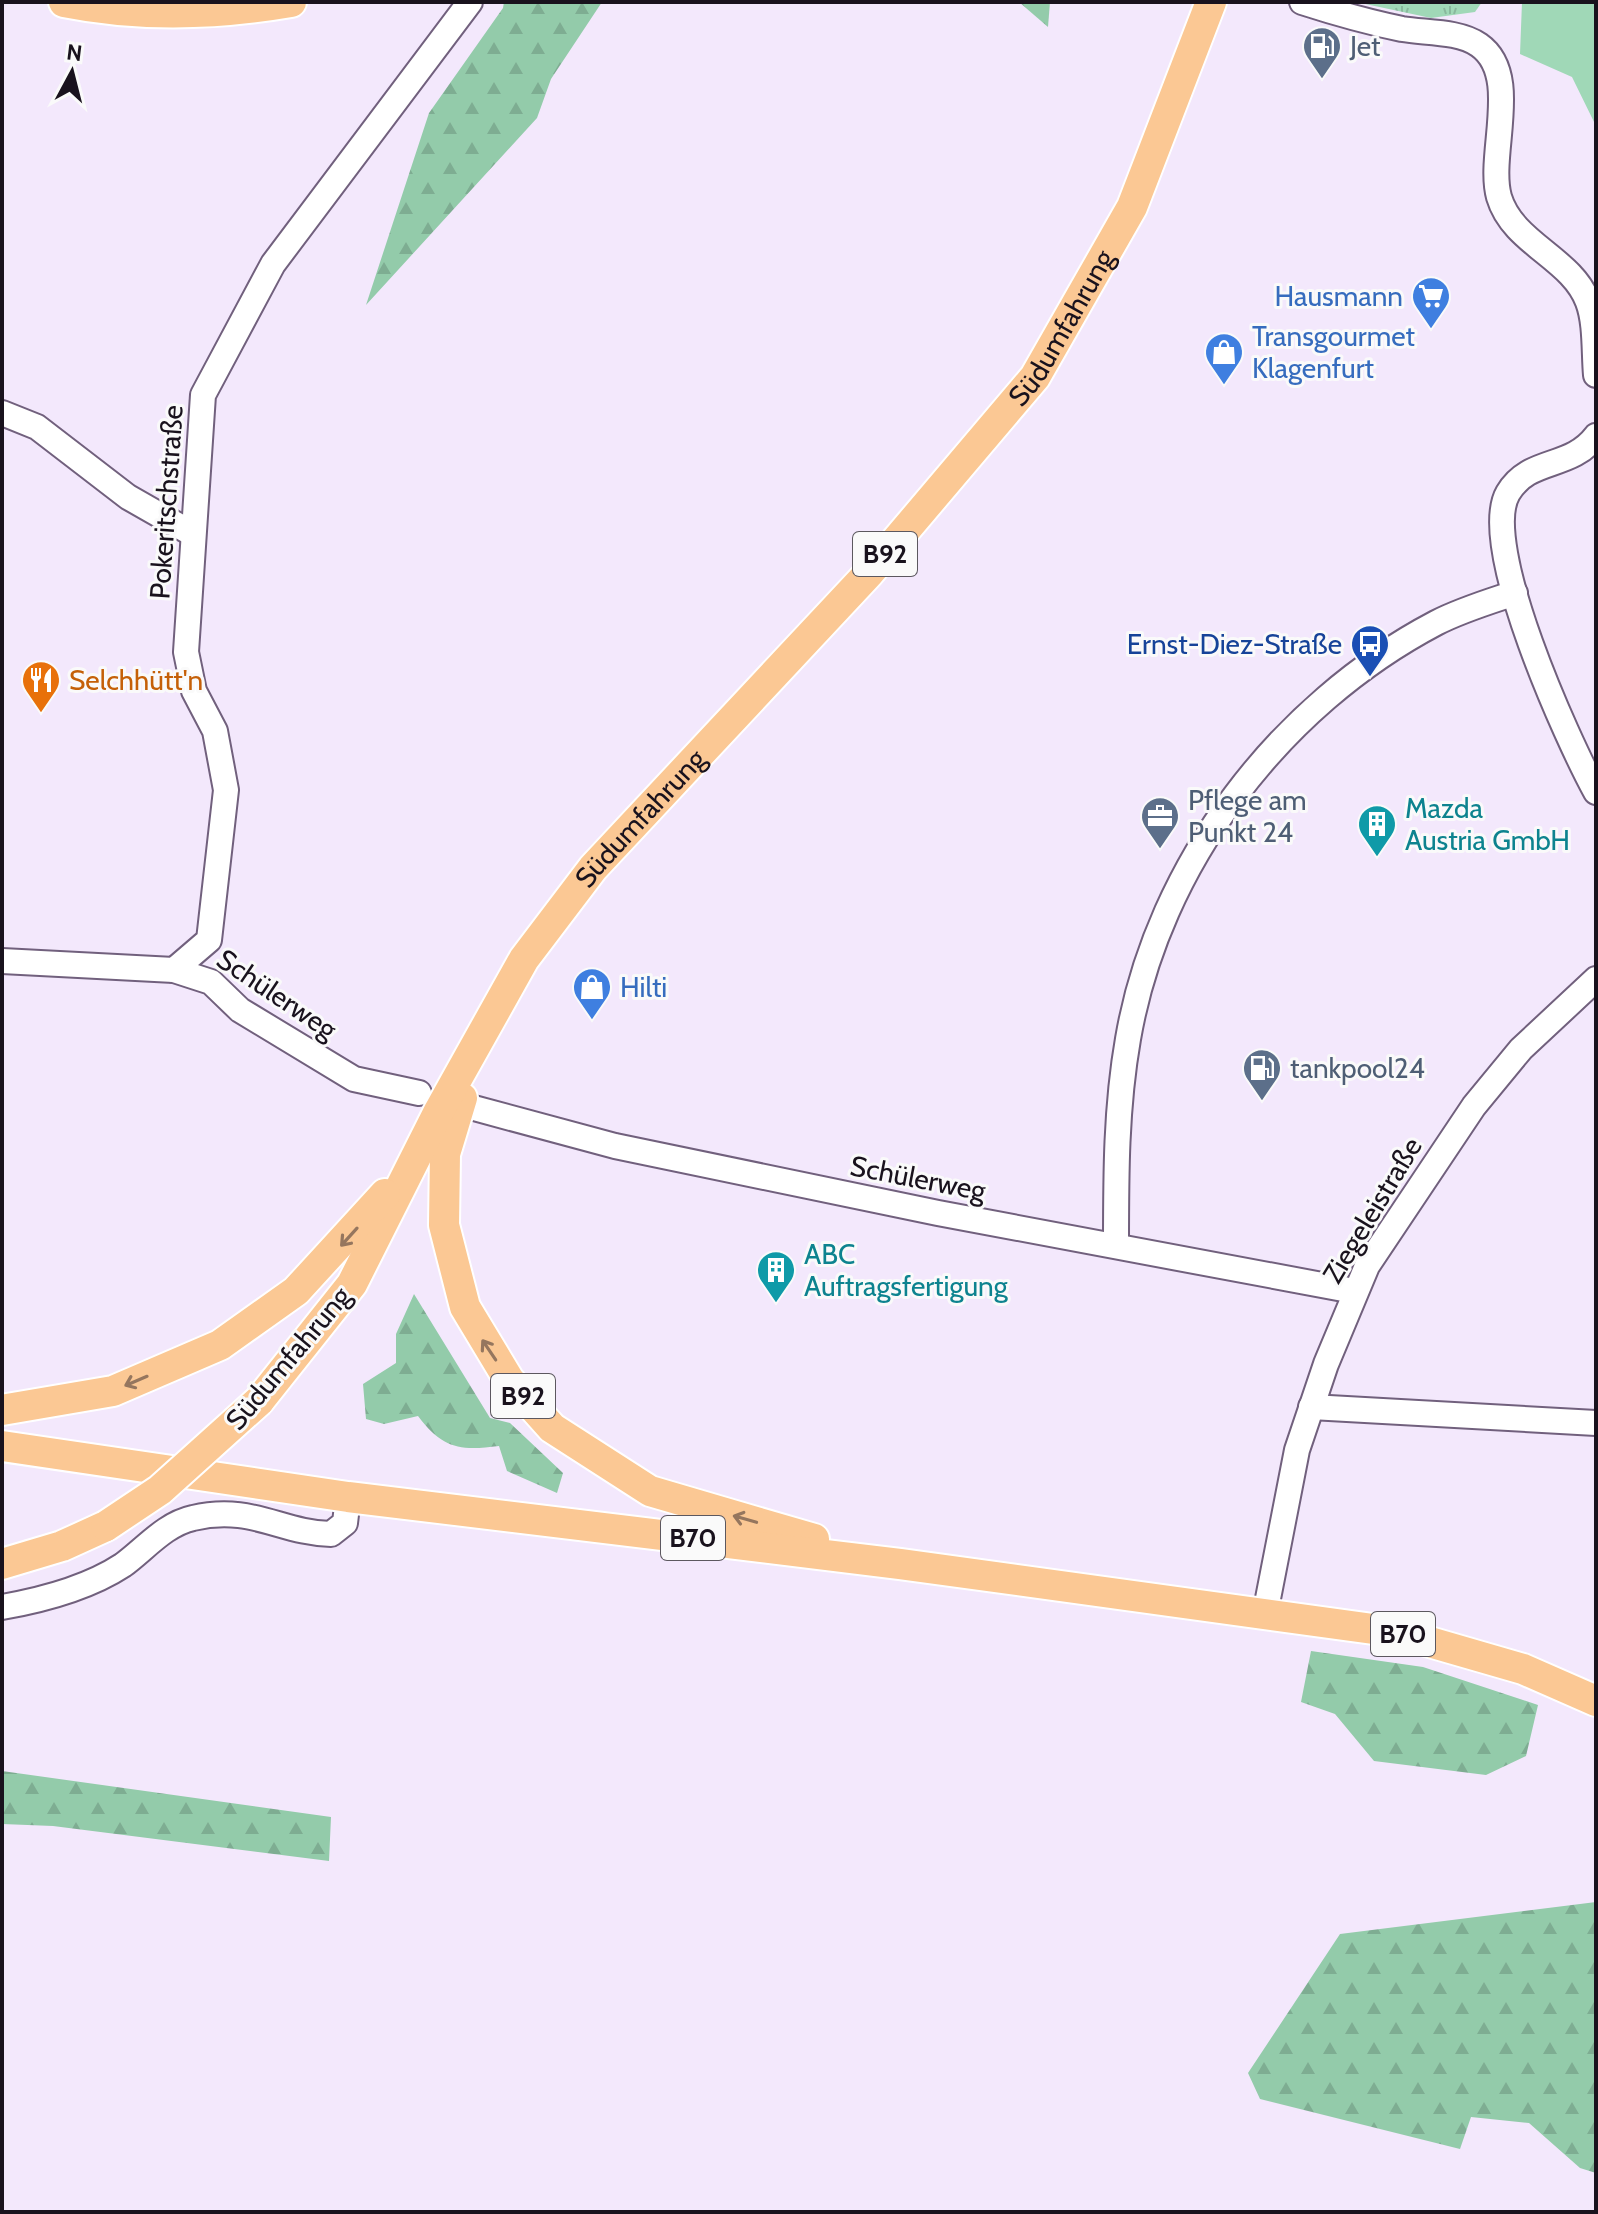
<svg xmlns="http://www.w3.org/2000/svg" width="1598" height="2214" font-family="Cabin,sans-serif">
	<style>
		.grass { fill: url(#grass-tufts) }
		.forest { fill: url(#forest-firs) }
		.garden { fill: #a0d8b7 }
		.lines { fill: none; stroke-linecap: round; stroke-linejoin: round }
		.minor-casing { stroke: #71607d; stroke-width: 28 }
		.major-casing { stroke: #fff; stroke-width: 34 }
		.minor { stroke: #fff; stroke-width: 24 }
		.major { stroke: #fbc894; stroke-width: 30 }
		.major-bridge-casing { stroke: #fff; stroke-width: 34; stroke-linecap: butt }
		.major-bridge { stroke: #fbc894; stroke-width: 30 }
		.oneway { stroke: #95765e }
		.labels { text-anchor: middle; stroke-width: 6; stroke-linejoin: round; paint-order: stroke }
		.shield { fill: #fafafa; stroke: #5c585f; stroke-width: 2 }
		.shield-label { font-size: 26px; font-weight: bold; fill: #19121d }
		.service-label { font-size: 28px; fill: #4e5e75; stroke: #fafafa; text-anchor: start }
		.shop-label { font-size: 28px; fill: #366cbe; stroke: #fafafa; text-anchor: start }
		.street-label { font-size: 28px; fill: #19121d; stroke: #fafafa }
		.transit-label { font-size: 28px; fill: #164399; stroke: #fafafa; text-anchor: end }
		.food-label { font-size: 28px; fill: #c56008; stroke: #fafafa; text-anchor: start }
		.culture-label { font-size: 28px; fill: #0d838f; stroke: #fafafa; text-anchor: start }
	</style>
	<defs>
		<pattern id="grass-tufts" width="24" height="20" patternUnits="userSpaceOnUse" patternTransform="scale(2)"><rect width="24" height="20" fill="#a0d8b7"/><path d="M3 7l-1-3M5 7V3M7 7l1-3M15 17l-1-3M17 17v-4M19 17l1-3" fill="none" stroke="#89b89d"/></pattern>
		<pattern id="forest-firs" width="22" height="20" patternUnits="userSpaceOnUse" patternTransform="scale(2)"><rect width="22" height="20" fill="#93cbaa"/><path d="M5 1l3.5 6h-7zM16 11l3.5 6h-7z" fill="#7ead92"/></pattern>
	</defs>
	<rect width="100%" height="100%" fill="#f3e8fc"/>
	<polygon class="grass" points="1356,2 1482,2 1475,12 1431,18"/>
	<g class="forest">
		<polygon points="504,2 602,2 551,79 537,118 366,305 429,113 503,8"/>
		<polygon points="1019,2 1050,2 1048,27"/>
		<path d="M414 1294 490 1418 510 1423 563 1473 557 1493 507 1471 499 1446C460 1451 443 1449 418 1416L384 1424 366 1419 363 1384 396 1363V1334Z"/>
		<polygon points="1311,1651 1423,1667 1538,1705 1526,1756 1486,1775 1374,1761 1335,1714 1301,1702"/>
		<polygon points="2,1771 331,1817 329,1861 53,1826 2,1824"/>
		<polygon points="1596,1902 1596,2173 1580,2168 1529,2123 1471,2117 1460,2149 1260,2099 1248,2073 1340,1934"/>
	</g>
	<polygon class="garden" points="1522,2 1596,2 1596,126 1572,77 1520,54"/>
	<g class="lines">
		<g class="minor-casing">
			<g id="minor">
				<path d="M1302 2C1336 13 1368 22 1402 29 1426 33 1459 31 1479 45 1522 75 1487 154 1499 197 1513 244 1572 258 1588 302 1596 323 1594 353 1596 375"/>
				<polyline points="2,413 37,427 128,497 193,534"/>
				<path d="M1596 436C1570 470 1529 457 1508 493 1478 544 1568 741 1596 792"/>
				<polyline points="2,961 174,970 211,982 240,1010 354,1079 419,1093"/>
				<polyline points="174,970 209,940 226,790 215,731 194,691 186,652 203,395 273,264 470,2"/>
				<polyline points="474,1108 615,1146 938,1213 1354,1291"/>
				<path d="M1116 1245C1116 1176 1116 1107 1128 1039 1158 864 1280 705 1436 623 1461 610 1488 602 1515 593"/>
				<polyline points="1311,1407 1596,1423"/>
				<path d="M2 1607C42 1600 88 1588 123 1565 145 1549 165 1524 193 1518 251 1504 281 1533 331 1534L345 1523 348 1497"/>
				<polyline points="1265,1614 1297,1450 1326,1364 1367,1266 1474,1106 1521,1049 1596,979"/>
			</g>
		</g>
		<g class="major-casing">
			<g id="major">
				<path d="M64 2C139 17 215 15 291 2"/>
				<polyline points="462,1098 445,1154 444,1225 465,1307 509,1380 552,1428 650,1491 814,1539"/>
				<path id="s1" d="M259 1401 352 1284 439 1111 524 959 593 868 868 574 1035 377 1132 207 1211 2"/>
				<polyline points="2,1410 113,1391 220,1345 296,1291 385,1194"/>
				<polyline points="2,1446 348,1497 900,1564 1395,1632 1523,1669 1596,1701"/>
				<polyline points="2,1564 62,1546 106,1526"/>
			</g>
		</g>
		<use href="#minor" class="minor"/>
		<use href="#major" class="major"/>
		<g class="major-bridge-casing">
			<polyline id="major-bridge" points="106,1526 160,1490 259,1401"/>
		</g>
		<use href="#major-bridge" class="major-bridge"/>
	</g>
	<defs><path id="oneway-shaft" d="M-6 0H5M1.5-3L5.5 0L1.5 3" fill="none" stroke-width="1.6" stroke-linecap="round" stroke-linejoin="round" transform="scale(2)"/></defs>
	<g class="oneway">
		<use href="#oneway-shaft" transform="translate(349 1237) rotate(132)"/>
		<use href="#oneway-shaft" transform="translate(489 1350) rotate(-124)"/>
		<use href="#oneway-shaft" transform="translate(136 1381) rotate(157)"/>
		<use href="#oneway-shaft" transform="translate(745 1519) rotate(-164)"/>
	</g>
	<defs>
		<g id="fuel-pin" transform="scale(2)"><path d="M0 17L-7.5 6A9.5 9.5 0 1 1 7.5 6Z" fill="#5c6f8a" stroke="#fafafa"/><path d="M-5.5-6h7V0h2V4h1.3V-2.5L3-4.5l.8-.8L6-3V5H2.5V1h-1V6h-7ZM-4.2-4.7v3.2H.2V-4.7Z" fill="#fff"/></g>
		<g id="supermarket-pin" transform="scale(2)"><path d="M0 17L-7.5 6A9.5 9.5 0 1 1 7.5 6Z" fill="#3f7fe0" stroke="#fafafa"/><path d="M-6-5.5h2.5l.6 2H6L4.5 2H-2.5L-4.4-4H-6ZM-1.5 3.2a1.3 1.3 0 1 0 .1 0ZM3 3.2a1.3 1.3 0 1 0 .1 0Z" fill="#fff"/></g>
		<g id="shop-pin" transform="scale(2)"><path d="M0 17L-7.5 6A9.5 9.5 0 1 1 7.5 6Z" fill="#3f7fe0" stroke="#fafafa"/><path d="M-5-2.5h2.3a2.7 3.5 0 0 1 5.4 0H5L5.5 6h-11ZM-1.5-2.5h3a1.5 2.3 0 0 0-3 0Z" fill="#fff"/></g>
		<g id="bus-pin" transform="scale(2)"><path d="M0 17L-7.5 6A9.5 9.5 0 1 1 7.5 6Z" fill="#1a4fb4" stroke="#fafafa"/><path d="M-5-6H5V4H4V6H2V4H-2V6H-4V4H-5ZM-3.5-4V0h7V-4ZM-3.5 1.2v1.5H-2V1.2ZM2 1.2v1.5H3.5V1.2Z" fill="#fff"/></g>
		<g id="restaurant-pin" transform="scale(2)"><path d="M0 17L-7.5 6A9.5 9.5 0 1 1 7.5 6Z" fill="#e8710a" stroke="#fafafa"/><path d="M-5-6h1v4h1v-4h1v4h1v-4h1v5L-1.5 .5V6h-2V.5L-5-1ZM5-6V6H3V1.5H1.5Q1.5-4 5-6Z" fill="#fff"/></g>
		<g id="office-pin" transform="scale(2)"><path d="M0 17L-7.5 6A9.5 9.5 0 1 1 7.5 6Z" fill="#5c6f8a" stroke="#fafafa"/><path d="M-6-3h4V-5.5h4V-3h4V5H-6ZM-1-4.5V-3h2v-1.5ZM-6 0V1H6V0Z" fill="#fff"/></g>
		<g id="building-pin" transform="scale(2)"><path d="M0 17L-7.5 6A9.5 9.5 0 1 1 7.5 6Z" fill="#0f9aa8" stroke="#fafafa"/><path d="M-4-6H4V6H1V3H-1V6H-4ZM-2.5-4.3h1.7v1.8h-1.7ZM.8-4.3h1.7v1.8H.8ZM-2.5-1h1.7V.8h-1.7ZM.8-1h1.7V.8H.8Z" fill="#fff"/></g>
	</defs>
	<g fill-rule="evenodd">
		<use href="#fuel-pin" x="1322" y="46"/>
		<use href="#supermarket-pin" x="1431" y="296"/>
		<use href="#shop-pin" x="1224" y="352"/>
		<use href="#bus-pin" x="1370" y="644"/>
		<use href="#restaurant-pin" x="41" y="680"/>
		<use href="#office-pin" x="1160" y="816"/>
		<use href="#building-pin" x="1377" y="824"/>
		<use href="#shop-pin" x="592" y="987"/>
		<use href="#fuel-pin" x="1262" y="1068"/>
		<use href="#building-pin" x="776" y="1270"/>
	</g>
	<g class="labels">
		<g class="shield">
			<rect x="853" y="532" width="64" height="44" rx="6"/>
			<rect x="491" y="1374" width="64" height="44" rx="6"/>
			<rect x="661" y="1516" width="64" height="44" rx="6"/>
			<rect x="1371" y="1612" width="64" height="44" rx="6"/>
		</g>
		<g class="shield-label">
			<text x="885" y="563">B92</text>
			<text x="523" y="1405">B92</text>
			<text x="693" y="1547">B70</text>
			<text x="1403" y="1643">B70</text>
		</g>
		<g class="service-label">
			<text x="1350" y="56">Jet</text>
			<text x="1188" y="810">Pflege am<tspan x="1188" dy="32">Punkt 24</tspan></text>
			<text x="1290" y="1078">tankpool24</text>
		</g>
		<g class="shop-label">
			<text x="1403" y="306" text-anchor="end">Hausmann</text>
			<text x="1252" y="346">Transgourmet<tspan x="1252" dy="32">Klagenfurt</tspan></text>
			<text x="620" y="997">Hilti</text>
		</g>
		<g class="street-label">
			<text dy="10" stroke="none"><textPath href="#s1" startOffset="1348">Südumfahrung</textPath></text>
			<text transform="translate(166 502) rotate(-86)" y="10">Pokeritschstraße</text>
			<text dy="10" stroke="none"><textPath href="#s1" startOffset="700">Südumfahrung</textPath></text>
			<text transform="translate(277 994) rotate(34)" y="10">Schülerweg</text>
			<text transform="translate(918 1178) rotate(11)" y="10">Schülerweg</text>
			<text transform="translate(1372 1210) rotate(-59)" y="10">Ziegeleistraße</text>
			<text transform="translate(288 1358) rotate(-50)" y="10">Südumfahrung</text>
		</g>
		<g class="transit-label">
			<text x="1342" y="654">Ernst-Diez-Straße</text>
		</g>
		<g class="food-label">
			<text x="69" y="690">Selchhütt'n</text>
		</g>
		<g class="culture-label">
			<text x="1405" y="818">Mazda<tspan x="1405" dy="32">Austria GmbH</tspan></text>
			<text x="804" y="1264">ABC<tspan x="804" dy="32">Auftragsfertigung</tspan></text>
		</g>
	</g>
	<rect width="1598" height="2214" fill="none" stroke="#19121d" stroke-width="8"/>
	<g transform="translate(72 72) rotate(7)" stroke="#fafafa" stroke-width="6" paint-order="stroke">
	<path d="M0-6L14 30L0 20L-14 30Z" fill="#19121d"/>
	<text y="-12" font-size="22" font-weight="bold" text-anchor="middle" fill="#19121d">N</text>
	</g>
</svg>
